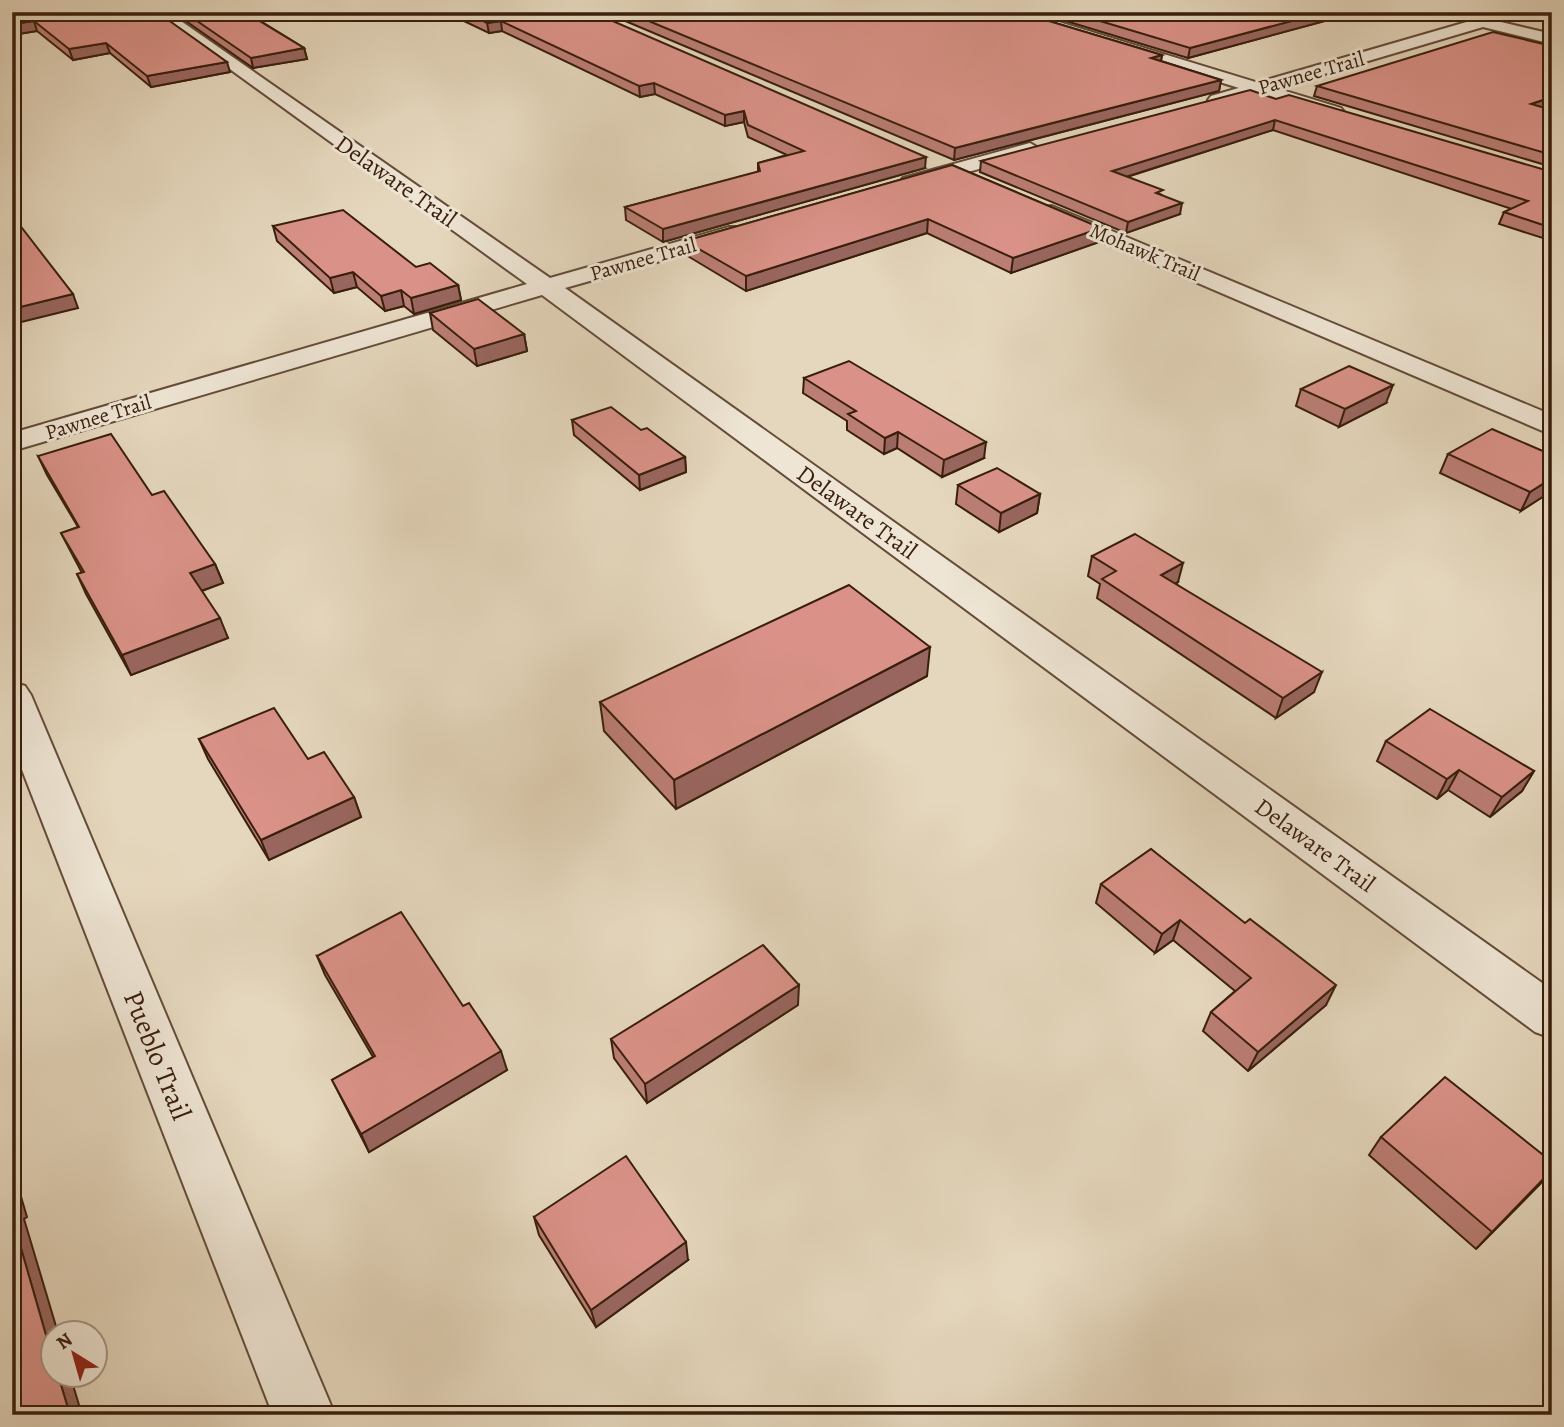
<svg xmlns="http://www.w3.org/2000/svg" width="1564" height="1427" font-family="Alegreya,serif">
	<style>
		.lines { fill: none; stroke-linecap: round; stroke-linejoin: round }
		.minor-casing { stroke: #644c39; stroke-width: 4 }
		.tertiary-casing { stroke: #644c39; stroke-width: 4 }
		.minor { fill: #eee5d4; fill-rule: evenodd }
		.tertiary { fill: #eee5d4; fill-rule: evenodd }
		.wall { fill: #bb7e75; stroke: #391e0d; stroke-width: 2 }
		.shaded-wall { fill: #99665f; stroke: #391e0d; stroke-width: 2 }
		.building { fill: #da9288; stroke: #391e0d; stroke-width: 2 }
		.labels { text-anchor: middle; stroke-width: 6; stroke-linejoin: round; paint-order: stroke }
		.far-street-label { font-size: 21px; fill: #391e0d; stroke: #eee5d4 }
		.street-label { font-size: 24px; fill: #391e0d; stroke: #eee5d4 }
		.near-street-label { font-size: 28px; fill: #391e0d; stroke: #eee5d4 }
	</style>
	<rect width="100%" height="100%" fill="#e5d7bd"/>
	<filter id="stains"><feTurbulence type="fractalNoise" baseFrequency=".00286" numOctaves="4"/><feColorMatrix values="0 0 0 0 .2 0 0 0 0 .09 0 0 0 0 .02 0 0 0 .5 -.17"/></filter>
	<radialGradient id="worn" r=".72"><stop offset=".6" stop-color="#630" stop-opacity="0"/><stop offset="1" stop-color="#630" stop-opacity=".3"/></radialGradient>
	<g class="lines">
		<g class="minor-casing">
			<g id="minor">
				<polygon points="151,12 168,12 550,278 729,227 745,227 748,232 745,237 565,288 1552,990 1552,1038 1535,1032 542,295 12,451 12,433 527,284"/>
				<polygon points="1501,12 1525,12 1501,22 1552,34 1552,44 1483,27 1223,104 1217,105 1208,100 1211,96"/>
				<polygon points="1030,143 1040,149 1037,153 910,188 903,186 900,182 903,178"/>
				<polygon points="1052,206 1552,415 1552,435 1044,217 1041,212 1044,207"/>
				<polygon points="12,682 25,686 31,695 335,1415 273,1415 12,744"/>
			</g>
		</g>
		<g class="tertiary-casing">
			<polygon id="tertiary" points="1002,12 1026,12 1341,108 1344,112 1335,117 1329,116 1004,15"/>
		</g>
		<use href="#minor" class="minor"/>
		<use href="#tertiary" class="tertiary"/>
	</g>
	<g class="wall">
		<polygon points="173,12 251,12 251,14 249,14 304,48 307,59 253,68"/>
		<polygon points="445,12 592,12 925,168 663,242 626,220 625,207 758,172 758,163 787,155 748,137 744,122 725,126 655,94 640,97 502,31 489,33"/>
		<polygon points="604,12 1019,12 1162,55 1161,61 1221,80 1219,91 954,160"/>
		<polygon points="1036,12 1358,12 1188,58"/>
		<polygon points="12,13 230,72 151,87 110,53 73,60 37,31 12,35"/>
		<polygon points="1317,86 1552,106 1545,108 1552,110 1552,167 1314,96"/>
		<polygon points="1276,99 1552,172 1552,241 1499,224 1504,212 1512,209 1273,130 1127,177 1162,195 1180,214 1126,233 980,172 981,161"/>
		<polygon points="952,165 1101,228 1099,242 1011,273 927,233 746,291 686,255 685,241"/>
		<polygon points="273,226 416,267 458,285 461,300 414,314 404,306 385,311 357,287 334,293 277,241"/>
		<polygon points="430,313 524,334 527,351 477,366 433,330"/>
		<polygon points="804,378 984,458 942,477 897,448 884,454 847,430 847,421 803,393"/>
		<polygon points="1301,389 1386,403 1339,427 1296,406"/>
		<polygon points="572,420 641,430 685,457 686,472 640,490 574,435"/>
		<polygon points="1448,454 1552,455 1521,511 1440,473"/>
		<polygon points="38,456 152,495 215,564 223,583 202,591 228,638 131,675 86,594 77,574 82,573 61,533 78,527 47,475"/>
		<polygon points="958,485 1040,494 1037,513 999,532 956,504"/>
		<polygon points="1092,556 1178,582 1176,584 1314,692 1276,718 1097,598 1100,584 1088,576"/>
		<polygon points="927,676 676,809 604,731 600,702"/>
		<polygon points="199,739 308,759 354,797 361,817 269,860 208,759"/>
		<polygon points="1386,741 1534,771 1522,791 1490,817 1448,790 1437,799 1377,761"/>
		<polygon points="1151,849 1326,1005 1248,1071 1203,1031 1211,1012 1235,991 1173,940 1155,953 1096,903 1101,884"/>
		<polygon points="317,956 463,1006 507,1070 369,1152 332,1080 373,1057 325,975"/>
		<polygon points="798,1005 647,1103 614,1058 611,1039"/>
		<polygon points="1381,1137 1540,1184 1476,1249 1369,1155"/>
		<polygon points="534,1217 688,1260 596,1327 539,1235"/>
	</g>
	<g class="shaded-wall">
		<polygon points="1325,12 1358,12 1188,58 1190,48"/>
		<polygon points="34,21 37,31 12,35 12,24"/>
		<polygon points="501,21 502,31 489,33 487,23"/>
		<polygon points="106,43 110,53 73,60 69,49"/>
		<polygon points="304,48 307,59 253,68 251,58"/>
		<polygon points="1162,55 1160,66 1151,58"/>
		<polygon points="227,62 230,72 151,87 147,76"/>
		<polygon points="1221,80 1219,91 954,160 955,148"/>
		<polygon points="654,83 655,94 640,97 639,86"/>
		<polygon points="1552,97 1552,106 1527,114 1531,104"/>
		<polygon points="744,111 744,122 725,126 725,115"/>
		<polygon points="1275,120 1273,130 1110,182 1112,171"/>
		<polygon points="926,157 925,168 663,242 663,229"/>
		<polygon points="1182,203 1180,214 1126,233 1128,222"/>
		<polygon points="928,219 927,233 746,291 746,276"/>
		<polygon points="1101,228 1099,242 1011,273 1013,258"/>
		<polygon points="353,272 357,287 334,293 330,278"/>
		<polygon points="458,285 461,300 414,314 411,298"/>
		<polygon points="401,290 404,306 385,311 381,296"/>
		<polygon points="73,294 78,308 17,323 12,311 12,309"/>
		<polygon points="524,334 527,351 477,366 474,349"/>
		<polygon points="1393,385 1386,403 1339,427 1345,409"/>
		<polygon points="898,432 897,448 884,454 885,438"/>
		<polygon points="986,442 984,458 942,477 944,460"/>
		<polygon points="685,457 686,472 640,490 639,475"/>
		<polygon points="1552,478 1552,491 1521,511 1530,492"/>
		<polygon points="1040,494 1037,513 999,532 1001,513"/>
		<polygon points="1183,563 1178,582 1156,594 1161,575"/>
		<polygon points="215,564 223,583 198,592 190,573"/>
		<polygon points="220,618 228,638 131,675 122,655"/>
		<polygon points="930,647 927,676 676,809 674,780"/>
		<polygon points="1322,672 1314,692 1276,718 1283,698"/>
		<polygon points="1459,770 1448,790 1437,799 1447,779"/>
		<polygon points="1534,771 1522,791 1490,817 1502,797"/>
		<polygon points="354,797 361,817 269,860 261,840"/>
		<polygon points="1180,920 1173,940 1155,953 1162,934"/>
		<polygon points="799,985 798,1005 647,1103 645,1084"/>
		<polygon points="1336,985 1326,1005 1248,1071 1258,1052"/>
		<polygon points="501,1051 507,1070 369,1152 361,1134"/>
		<polygon points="12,1166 27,1217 24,1219 58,1333 52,1333 52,1356 12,1217"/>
		<polygon points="1552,1170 1540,1184 1476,1249 1492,1232"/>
		<polygon points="686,1242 688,1260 596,1327 591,1310"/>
		<polygon points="58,1375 70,1375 82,1415 70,1415"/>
	</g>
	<g class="building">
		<polygon points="20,12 157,12 227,62 147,76 106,43 69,49 34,21 12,24 12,13"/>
		<polygon points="184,12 245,12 304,48 251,58"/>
		<polygon points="464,12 592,12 926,157 663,229 625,207 760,171 758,163 804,151 748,125 744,111 725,115 654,83 639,86 501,21 487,23"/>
		<polygon points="627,12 1019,12 1162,55 1151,58 1221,80 955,148"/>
		<polygon points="1070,12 1325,12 1190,48"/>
		<polygon points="1493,32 1552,46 1552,97 1531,104 1552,110 1552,155 1317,86"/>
		<polygon points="1250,90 1276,99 1289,95 1552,172 1552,228 1504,212 1528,201 1275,120 1112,171 1163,190 1156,193 1182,203 1128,222 981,161"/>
		<polygon points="952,165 1101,228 1013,258 928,219 746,276 685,241"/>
		<polygon points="343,210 416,267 430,263 458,285 411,298 401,290 381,296 353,272 330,278 273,226"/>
		<polygon points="12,215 73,294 12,309"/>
		<polygon points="478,299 524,334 474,349 430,313"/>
		<polygon points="849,361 986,442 944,460 898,432 885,438 848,414 856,411 804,378"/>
		<polygon points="1349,366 1393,385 1345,409 1301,389"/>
		<polygon points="611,407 641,430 647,428 685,457 639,475 572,420"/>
		<polygon points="1492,429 1552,455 1552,478 1530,492 1448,454"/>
		<polygon points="111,434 152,495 164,491 215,564 190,573 220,618 122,655 77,574 84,572 61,533 79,527 38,456"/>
		<polygon points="997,468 1040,494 1001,513 958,485"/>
		<polygon points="1135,534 1183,563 1161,575 1322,672 1283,698 1102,579 1116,571 1092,556"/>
		<polygon points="849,585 930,647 674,780 600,702"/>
		<polygon points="274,708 308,759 324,752 354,797 261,840 199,739"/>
		<polygon points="1430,709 1534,771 1502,797 1459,770 1447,779 1386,741"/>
		<polygon points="1151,849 1245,923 1250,919 1336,985 1258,1052 1211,1012 1251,978 1180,920 1162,934 1101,884"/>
		<polygon points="401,912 463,1006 469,1003 501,1051 361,1134 332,1080 375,1056 317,956"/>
		<polygon points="763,945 799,985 645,1084 611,1039"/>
		<polygon points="1445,1077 1552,1162 1552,1170 1492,1232 1381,1137"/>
		<polygon points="626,1156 686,1242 591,1310 534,1217"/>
		<polygon points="12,1217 52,1356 52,1375 58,1375 70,1415 12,1415"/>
	</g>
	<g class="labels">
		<g class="far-street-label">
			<text transform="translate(1311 73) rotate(-16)" y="7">Pawnee Trail</text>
			<text transform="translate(1145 252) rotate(23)" y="7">Mohawk Trail</text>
			<text transform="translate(643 259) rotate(-16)" y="7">Pawnee Trail</text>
			<text transform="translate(98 417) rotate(-17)" y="7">Pawnee Trail</text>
		</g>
		<g class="street-label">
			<text transform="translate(396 181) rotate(35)" y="8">Delaware Trail</text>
			<text transform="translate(857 512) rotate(36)" y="8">Delaware Trail</text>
			<text transform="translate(1315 845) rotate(36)" y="8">Delaware Trail</text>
		</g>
		<g class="near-street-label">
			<text transform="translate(158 1055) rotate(68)" y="10">Pueblo Trail</text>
		</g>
	</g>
	<rect width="1564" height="1427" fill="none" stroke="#e5d7bd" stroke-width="42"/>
	<rect x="14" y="14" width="1536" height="1399" fill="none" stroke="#391e0d" stroke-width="3.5"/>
	<rect x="21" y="21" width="1522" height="1385" fill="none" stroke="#391e0d" stroke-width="2"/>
	<g transform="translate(74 1354) rotate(323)"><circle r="33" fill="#eee5d4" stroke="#a69584" stroke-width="2"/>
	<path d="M0-5L12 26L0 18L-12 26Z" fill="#8f2418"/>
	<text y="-10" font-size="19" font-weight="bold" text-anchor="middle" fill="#391e0d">N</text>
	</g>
	<rect width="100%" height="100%" filter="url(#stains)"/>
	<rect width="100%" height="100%" fill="url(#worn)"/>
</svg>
